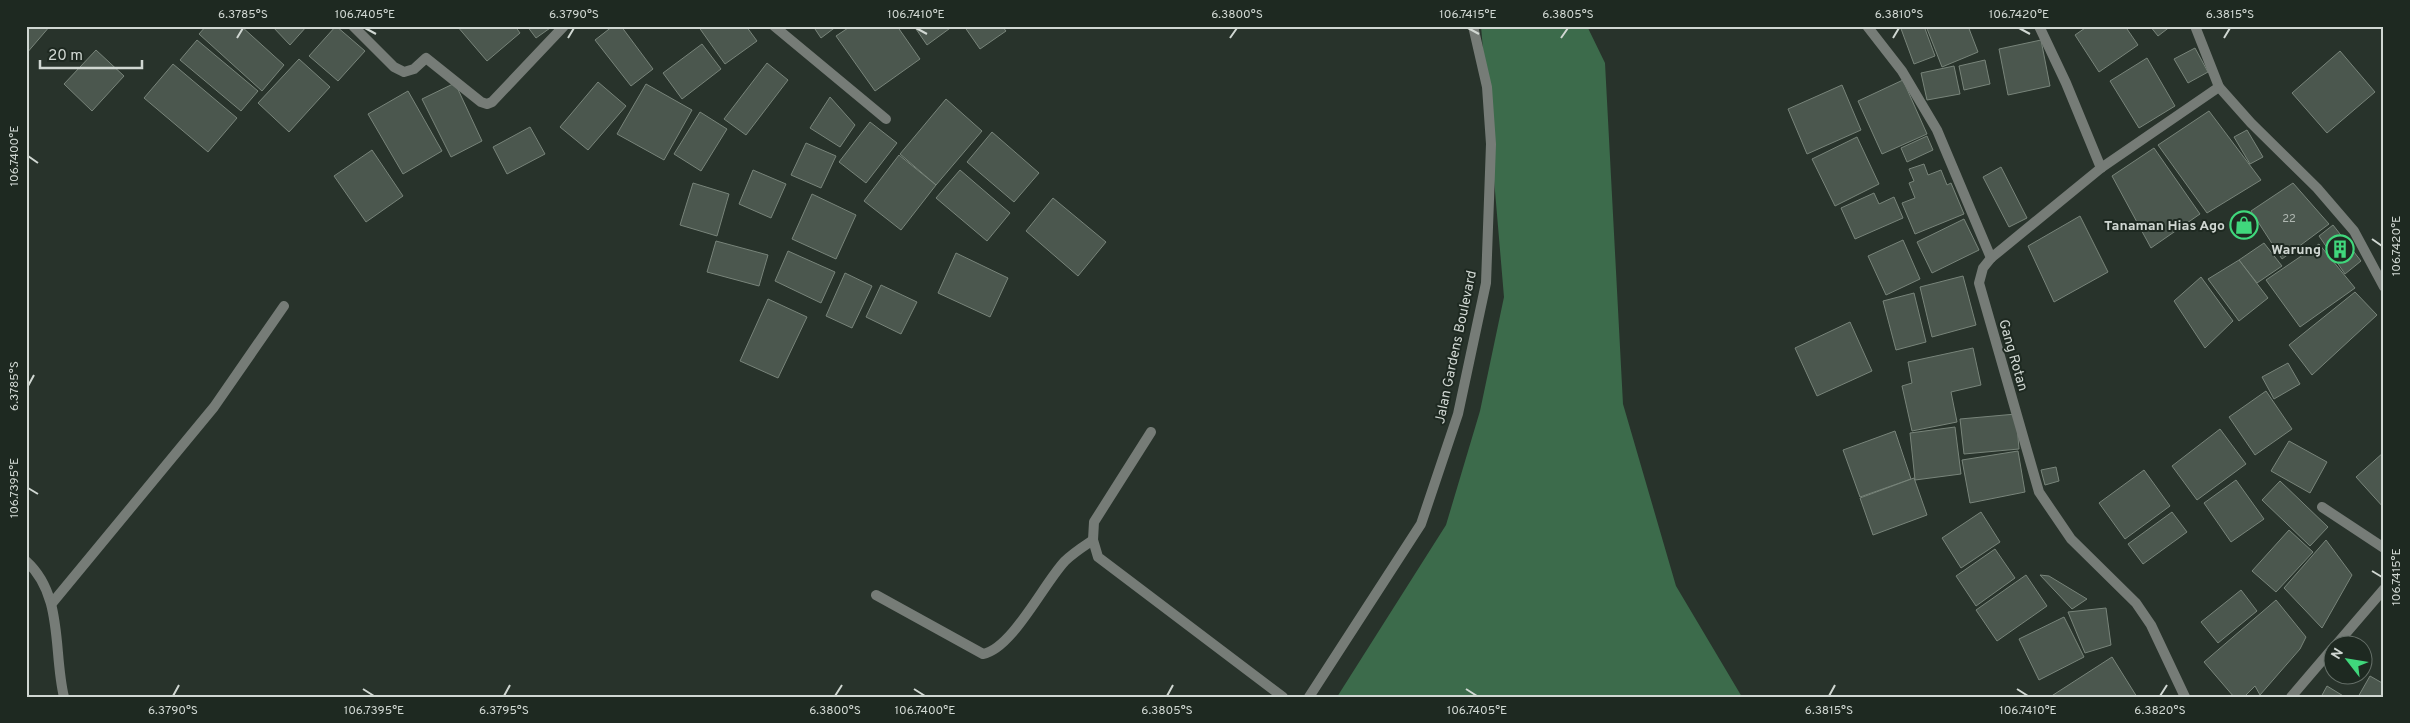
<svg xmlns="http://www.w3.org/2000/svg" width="2410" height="723" font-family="Overpass,sans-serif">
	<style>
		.forest { fill: #3c6b4b }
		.building { fill: #4b574e; stroke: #78847a }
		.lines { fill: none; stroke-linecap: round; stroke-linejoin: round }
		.service { stroke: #767c77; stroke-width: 10 }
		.minor { stroke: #767c77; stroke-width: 10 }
		.ticks { fill: none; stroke: #d0d7d2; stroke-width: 2 }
		.labels { text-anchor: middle; stroke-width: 4; stroke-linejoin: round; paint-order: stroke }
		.number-label { font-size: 11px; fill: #afb7b1 }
		.poi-label { font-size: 14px; font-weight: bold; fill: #d0d7d2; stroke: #1e2921; text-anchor: end }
		.street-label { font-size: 14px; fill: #d0d7d2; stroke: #1e2921 }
		.neatline { fill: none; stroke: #d0d7d2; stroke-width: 2 }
		.ticks-label { font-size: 12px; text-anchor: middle; fill: #d0d7d2 }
	</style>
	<rect width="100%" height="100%" fill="#28332b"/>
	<polygon class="forest" points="1481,26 1587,26 1605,63 1623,404 1676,586 1742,697 1337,697 1446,525 1480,411 1504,297"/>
	<g class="building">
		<polygon points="26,26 50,26 26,54"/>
		<polygon points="206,26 241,26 284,65 262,91 199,34"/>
		<polygon points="272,26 307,26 290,45"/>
		<polygon points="336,26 365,51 338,81 309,56"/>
		<polygon points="457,26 515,26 520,33 487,61"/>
		<polygon points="527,26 553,26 536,38"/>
		<polygon points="613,26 621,26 653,69 631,86 595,40"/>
		<polygon points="698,26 746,26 757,41 725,64"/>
		<polygon points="813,26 837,26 821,38"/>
		<polygon points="851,26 897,26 920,59 875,91 836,36"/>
		<polygon points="914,26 953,26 927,45"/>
		<polygon points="964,26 1002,26 1006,31 980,49"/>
		<polygon points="1900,26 1924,26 1935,56 1914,64"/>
		<polygon points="1926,26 1968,26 1978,52 1942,67"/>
		<polygon points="2088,26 2125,26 2138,45 2099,72 2075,35"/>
		<polygon points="2150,26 2171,26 2158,36"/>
		<polygon points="197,40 258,91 241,111 180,60"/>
		<polygon points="2041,40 2050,86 2008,95 1999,49"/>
		<polygon points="702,44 721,69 682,99 663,73"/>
		<polygon points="2195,48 2208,72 2188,83 2174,59"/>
		<polygon points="96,50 124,76 92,111 64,84"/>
		<polygon points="2340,51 2375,92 2327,133 2292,93"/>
		<polygon points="2147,58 2175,106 2139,128 2110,81"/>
		<polygon points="299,59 330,87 289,132 258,103"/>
		<polygon points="1985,60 1990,84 1964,90 1959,66"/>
		<polygon points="767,63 788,80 746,135 724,119"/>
		<polygon points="173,64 237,118 208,152 144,98"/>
		<polygon points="1954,66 1960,94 1927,100 1921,73"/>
		<polygon points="1903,80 1927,134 1882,154 1858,101"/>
		<polygon points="598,82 626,106 588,150 560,127"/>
		<polygon points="455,83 482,141 451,157 422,99"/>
		<polygon points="646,84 692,110 664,160 617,134"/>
		<polygon points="1842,85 1861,130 1807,154 1788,109"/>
		<polygon points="408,91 442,151 403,174 368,114"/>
		<polygon points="830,97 855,125 840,147 810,128"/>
		<polygon points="946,99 982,131 936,185 900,154"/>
		<polygon points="2209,111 2261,180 2207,213 2158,145"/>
		<polygon points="700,112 727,129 701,171 674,154"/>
		<polygon points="870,122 897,143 866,183 839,162"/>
		<polygon points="530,127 545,154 507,174 493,147"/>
		<polygon points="2247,130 2263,157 2250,164 2234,137"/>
		<polygon points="992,132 1039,173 1014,202 967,162"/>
		<polygon points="1927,136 1933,150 1907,162 1901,148"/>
		<polygon points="1857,137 1879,184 1835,206 1812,159"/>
		<polygon points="806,143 836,156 821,188 791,175"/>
		<polygon points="2154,148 2200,214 2151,248 2112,176"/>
		<polygon points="372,150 403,196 366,222 334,176"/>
		<polygon points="899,155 936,185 901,230 864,201"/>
		<polygon points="1924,164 1928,175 1941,170 1947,185 1951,183 1964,214 1915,234 1902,203 1915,198 1909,183 1914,181 1909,169"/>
		<polygon points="2001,167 2027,218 2009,227 1983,177"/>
		<polygon points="753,170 786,184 771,218 739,204"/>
		<polygon points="960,170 1010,213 987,241 936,198"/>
		<polygon points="693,183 729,194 717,236 680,225"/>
		<polygon points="2293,183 2329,224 2282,259 2251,211"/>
		<polygon points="1874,193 1879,204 1894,197 1903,218 1855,239 1841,208"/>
		<polygon points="812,194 856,215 836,259 792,239"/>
		<polygon points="1053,198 1106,242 1078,276 1026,231"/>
		<polygon points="2080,216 2108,272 2054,302 2028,246"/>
		<polygon points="1964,219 1979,250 1932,273 1917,242"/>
		<polygon points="2333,225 2361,261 2345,274 2319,236"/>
		<polygon points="1903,240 1920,279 1886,295 1868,256"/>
		<polygon points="716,241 768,255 759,286 707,272"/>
		<polygon points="2264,243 2282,266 2257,283 2239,260"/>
		<polygon points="2319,244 2355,288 2300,327 2266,280"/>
		<polygon points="788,251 835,272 821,303 775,281"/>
		<polygon points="956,253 1008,278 990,317 938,293"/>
		<polygon points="2239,260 2268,298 2239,321 2208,279"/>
		<polygon points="845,273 872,286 852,328 826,316"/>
		<polygon points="1963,276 1976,325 1932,337 1920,287"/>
		<polygon points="2201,277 2233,321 2205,348 2174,301"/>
		<polygon points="881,285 917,302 901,334 866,317"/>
		<polygon points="2355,292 2377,315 2312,375 2289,345"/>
		<polygon points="1914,293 1926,342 1896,350 1883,301"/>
		<polygon points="768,299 807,317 778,378 740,361"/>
		<polygon points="1850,322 1872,371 1817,396 1795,348"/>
		<polygon points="1973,348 1981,385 1951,392 1957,422 1912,431 1902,386 1912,383 1908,362"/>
		<polygon points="2288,363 2300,384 2274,399 2262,377"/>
		<polygon points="2266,391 2292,429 2255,455 2229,417"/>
		<polygon points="2016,414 2019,449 1964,454 1960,419"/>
		<polygon points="1955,427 1961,474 1915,480 1910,433"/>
		<polygon points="2220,429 2246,464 2197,500 2172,466"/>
		<polygon points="1895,431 1911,479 1860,497 1843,450"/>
		<polygon points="2289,441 2327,462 2310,493 2271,471"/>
		<polygon points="2018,451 2025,492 1970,503 1962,460"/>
		<polygon points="2384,452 2384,508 2356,477"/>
		<polygon points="2056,467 2059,481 2045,485 2041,470"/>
		<polygon points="2144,470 2170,506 2125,539 2099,503"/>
		<polygon points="1914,478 1927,515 1873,535 1860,498"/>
		<polygon points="2236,480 2264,519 2231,542 2204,503"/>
		<polygon points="2280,481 2328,527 2310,546 2262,500"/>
		<polygon points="1981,512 2000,542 1961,568 1942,538"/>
		<polygon points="2172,512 2187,532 2143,564 2128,544"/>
		<polygon points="2289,530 2313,552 2276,592 2252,571"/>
		<polygon points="2326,540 2352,575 2322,628 2284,588"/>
		<polygon points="1995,549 2015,578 1976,606 1956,576"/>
		<polygon points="2026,575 2047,606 1997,641 1976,610"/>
		<polygon points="2040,575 2049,576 2087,599 2072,609"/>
		<polygon points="2241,590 2257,611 2218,643 2201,622"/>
		<polygon points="2276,600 2306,637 2300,649 2260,695 2255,686 2244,697 2234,697 2204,662"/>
		<polygon points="2106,608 2111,645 2085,653 2068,612"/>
		<polygon points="2064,617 2084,657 2039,680 2019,639"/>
		<polygon points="2112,657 2137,697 2050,697"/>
		<polygon points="2370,676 2384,684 2384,697 2358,697"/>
		<polygon points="2327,686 2345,697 2321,697"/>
	</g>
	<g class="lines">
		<g class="service">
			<polyline points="1151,432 1094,522 1093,540 1098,557 1283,697"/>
			<path d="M876 595 983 654C1012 649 1044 583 1065 561 1073 553 1084 546 1093 540"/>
		</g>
		<g class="minor">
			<polyline points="353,26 394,67 404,72 414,69 426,58 481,102 487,104 492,102 564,26"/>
			<polyline points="774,26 886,119"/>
			<polyline points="1867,26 1902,71 1937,130 1991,258"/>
			<polyline points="2039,26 2066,83 2101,168"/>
			<polyline points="2195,26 2219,87 2251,123 2317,188 2354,231 2384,287"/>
			<polyline points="2322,507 2384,548"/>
			<path d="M26 561C64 595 53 652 64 697"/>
			<polyline points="53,602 214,407 284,306"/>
			<polyline points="2335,646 2384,589"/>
			<polyline points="1309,697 1421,524 1458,414 1486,283 1491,144 1487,87 1473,26"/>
			<polyline points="2185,697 2151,625 2136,603 2071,539 2039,492 1979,283 1983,268 1991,258 2101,168 2219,87"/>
			<polyline points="2291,697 2332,649"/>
		</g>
	</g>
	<path class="ticks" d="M365 28 376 34M916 28 927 34M1468 28 1479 34M2019 28 2030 34M237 38 243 28M568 38 574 28M1230 38 1237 28M1561 38 1568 28M1893 38 1899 28M2224 38 2230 28M28 156 38 163M2372 239 2382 246M28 386 34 375M28 488 38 494M2372 571 2382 577M363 689 374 696M914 689 925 696M1466 689 1477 696M2017 689 2028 696M173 696 179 685M504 696 510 685M835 696 842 685M1167 696 1173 685M1829 696 1835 685M2160 696 2167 685"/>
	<defs>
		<g id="shop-ring" transform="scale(1.4375)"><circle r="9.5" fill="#1e2921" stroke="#40d77c" stroke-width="1.5"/><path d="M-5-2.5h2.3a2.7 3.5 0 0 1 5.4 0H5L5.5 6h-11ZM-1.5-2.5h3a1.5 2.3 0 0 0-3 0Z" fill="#40d77c"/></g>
		<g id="building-ring" transform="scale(1.4375)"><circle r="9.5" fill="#1e2921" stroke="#40d77c" stroke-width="1.5"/><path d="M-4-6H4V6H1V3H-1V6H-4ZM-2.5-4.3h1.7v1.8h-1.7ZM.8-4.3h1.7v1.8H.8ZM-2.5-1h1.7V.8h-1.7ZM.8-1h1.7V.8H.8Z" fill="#40d77c"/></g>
	</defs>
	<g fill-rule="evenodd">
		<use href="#shop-ring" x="2244" y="225"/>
		<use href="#building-ring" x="2340" y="249"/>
	</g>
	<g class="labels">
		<g class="number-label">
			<text x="2289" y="222">22</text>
		</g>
		<g class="poi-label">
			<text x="2225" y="230">Tanaman Hias Ago</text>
			<text x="2321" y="254">Warung</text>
		</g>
		<g class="street-label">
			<text transform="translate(1455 347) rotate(-78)" y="5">Jalan Gardens Boulevard</text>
			<text transform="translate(2014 355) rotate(74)" y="5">Gang Rotan</text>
		</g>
	</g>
	<rect width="2410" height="723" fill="none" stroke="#1e2921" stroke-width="55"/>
	<g transform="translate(2348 660) rotate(301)"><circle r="24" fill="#1e2921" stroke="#656f68"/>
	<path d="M0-4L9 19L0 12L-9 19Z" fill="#40d77c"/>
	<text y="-8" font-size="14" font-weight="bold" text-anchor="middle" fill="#d0d7d2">N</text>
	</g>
	<path d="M40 60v8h102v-8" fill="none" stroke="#d0d7d2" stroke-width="2.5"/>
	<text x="48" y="60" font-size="15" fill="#d0d7d2" stroke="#1e2921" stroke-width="4" paint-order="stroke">20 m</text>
	<rect x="28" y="28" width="2354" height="668" class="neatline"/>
	<g class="ticks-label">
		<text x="243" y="18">6.3785°S</text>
		<text x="365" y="18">106.7405°E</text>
		<text x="574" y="18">6.3790°S</text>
		<text x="916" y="18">106.7410°E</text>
		<text x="1237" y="18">6.3800°S</text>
		<text x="1468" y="18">106.7415°E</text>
		<text x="1568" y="18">6.3805°S</text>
		<text x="1899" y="18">6.3810°S</text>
		<text x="2019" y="18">106.7420°E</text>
		<text x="2230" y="18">6.3815°S</text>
		<text transform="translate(14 156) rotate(-90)" y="4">106.7400°E</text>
		<text transform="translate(2396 246) rotate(-90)" y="4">106.7420°E</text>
		<text transform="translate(14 386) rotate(-90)" y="4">6.3785°S</text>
		<text transform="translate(14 488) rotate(-90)" y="4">106.7395°E</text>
		<text transform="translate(2396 577) rotate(-90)" y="4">106.7415°E</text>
		<text x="173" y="714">6.3790°S</text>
		<text x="374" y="714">106.7395°E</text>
		<text x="504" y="714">6.3795°S</text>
		<text x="835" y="714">6.3800°S</text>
		<text x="925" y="714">106.7400°E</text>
		<text x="1167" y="714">6.3805°S</text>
		<text x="1477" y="714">106.7405°E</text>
		<text x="1829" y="714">6.3815°S</text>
		<text x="2028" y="714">106.7410°E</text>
		<text x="2160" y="714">6.3820°S</text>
	</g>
</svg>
